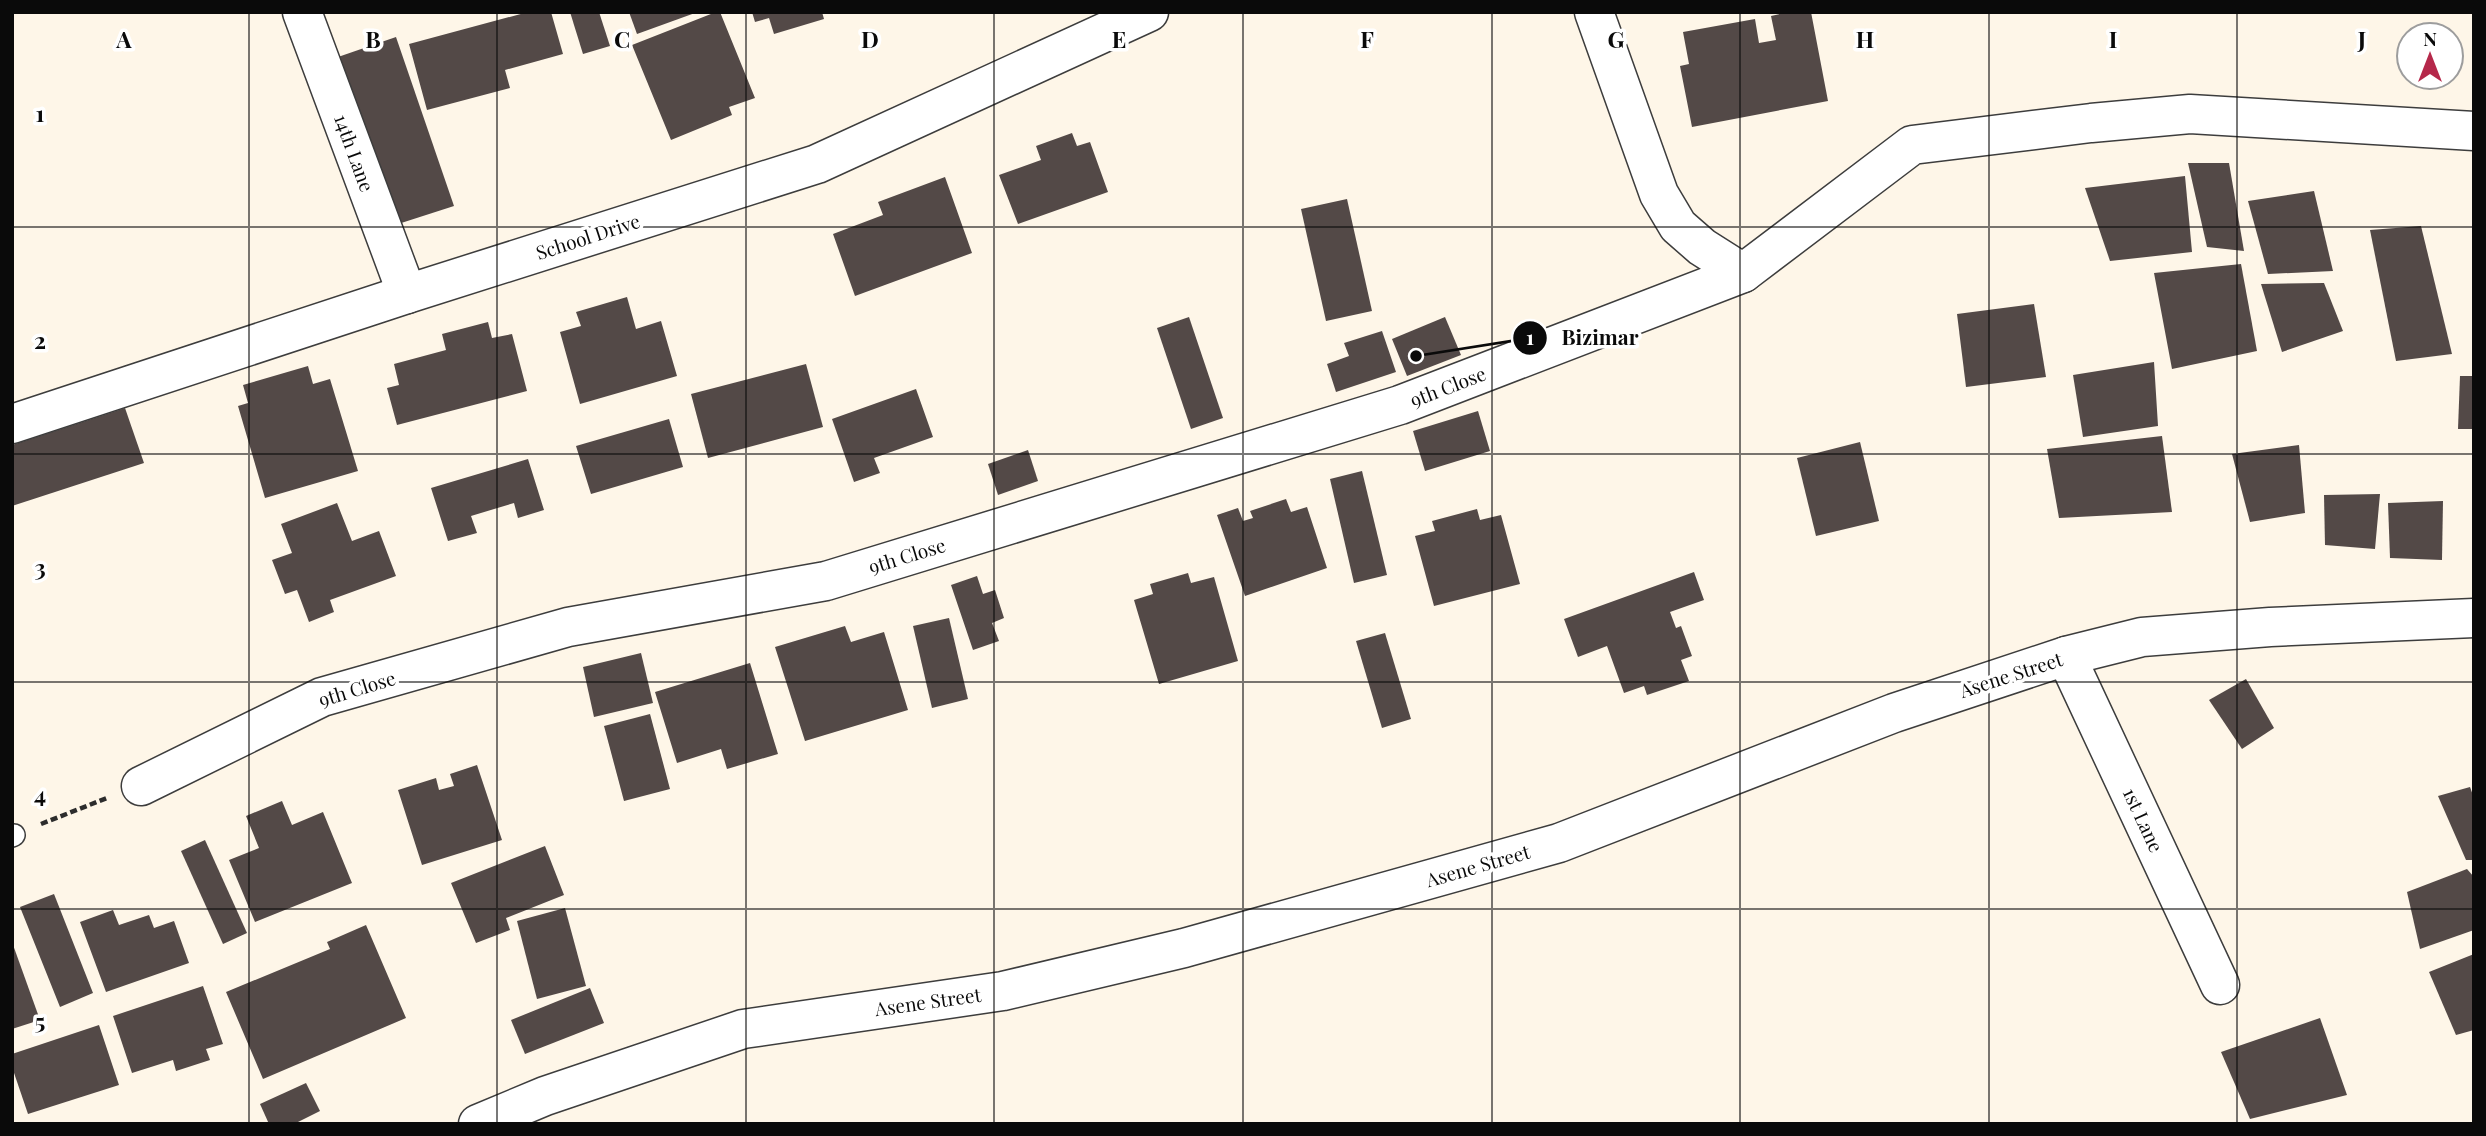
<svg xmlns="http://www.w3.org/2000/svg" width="2486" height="1136" font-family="'Playfair Display',serif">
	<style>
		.building { fill: #534947 }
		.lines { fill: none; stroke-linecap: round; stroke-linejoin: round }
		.service-casing { stroke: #3d3d3d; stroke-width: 24 }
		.minor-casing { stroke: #3d3d3d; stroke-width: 41 }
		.path { stroke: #2c2c2c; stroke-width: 4.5; stroke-dasharray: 7 3.5; stroke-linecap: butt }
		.service { stroke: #fff; stroke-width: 21 }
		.minor { stroke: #fff; stroke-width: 38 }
		.grid { fill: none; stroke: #0a0a0a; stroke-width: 2; stroke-opacity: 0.55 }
		.labels { text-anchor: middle; stroke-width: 7; stroke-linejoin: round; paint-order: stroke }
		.street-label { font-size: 19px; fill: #0a0a0a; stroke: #fff }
		.grid-label { font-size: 23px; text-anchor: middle; font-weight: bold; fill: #0a0a0a; stroke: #fff; stroke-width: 7; stroke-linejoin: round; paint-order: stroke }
		.leader { fill: none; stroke: #0a0a0a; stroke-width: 2.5 }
		.callout-dot { fill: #0a0a0a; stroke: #fff; stroke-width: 2.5 }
		.mark-label { font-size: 21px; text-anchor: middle; font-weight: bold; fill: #fff }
		.callout-label { font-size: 21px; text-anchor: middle; font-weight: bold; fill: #0a0a0a; stroke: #fff; stroke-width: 7; stroke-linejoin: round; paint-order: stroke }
	</style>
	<rect width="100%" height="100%" fill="#fef6e8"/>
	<g class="building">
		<polygon points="528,12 551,12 563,54 505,70 510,88 427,110 409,44"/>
		<polygon points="570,12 599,12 610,46 583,54"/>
		<polygon points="629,12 695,12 695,13 637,34"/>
		<polygon points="716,12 720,12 755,98 729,107 732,115 671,140 632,45"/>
		<polygon points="752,12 822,12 824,19 774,34 769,18 755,22"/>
		<polygon points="1788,12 1811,12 1828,101 1692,127 1680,66 1689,64 1683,32 1755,19 1759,43 1776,40 1771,16"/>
		<polygon points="396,37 454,206 395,225 338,57"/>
		<polygon points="1072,133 1077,146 1090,142 1108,192 1018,224 999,175 1041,160 1036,146"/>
		<polygon points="2188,163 2229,163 2244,251 2207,247"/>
		<polygon points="2185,176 2192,252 2110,261 2085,188"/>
		<polygon points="945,177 972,253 855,296 833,234 883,215 878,202"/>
		<polygon points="2314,191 2333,271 2268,274 2248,201"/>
		<polygon points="1347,199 1372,311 1326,321 1301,209"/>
		<polygon points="2421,226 2452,354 2396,361 2370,230"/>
		<polygon points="2241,264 2257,351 2172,369 2154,273"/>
		<polygon points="2324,283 2343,331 2282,352 2261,284"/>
		<polygon points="627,297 636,329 661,321 677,376 580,404 560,332 581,326 576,312"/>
		<polygon points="2034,304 2046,377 1966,387 1957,314"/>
		<polygon points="1189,317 1223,418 1191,429 1157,328"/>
		<polygon points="1445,317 1461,355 1407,376 1392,339"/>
		<polygon points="488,322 492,338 512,334 527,391 397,425 387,388 399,385 394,364 446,350 442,334"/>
		<polygon points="1382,331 1396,372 1336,392 1327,364 1349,356 1344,343"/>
		<polygon points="2154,362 2158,426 2083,437 2073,375"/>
		<polygon points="806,364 823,427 708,458 691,394"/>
		<polygon points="308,366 313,384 330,379 358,471 265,498 238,406 248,403 243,385"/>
		<polygon points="2460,376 2474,376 2474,429 2458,429"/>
		<polygon points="916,389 933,437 874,458 880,473 854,482 832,419"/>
		<polygon points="125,408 144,463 12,506 12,445"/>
		<polygon points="1478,411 1490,451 1425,471 1413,431"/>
		<polygon points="669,419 683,467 591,494 576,446"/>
		<polygon points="2162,436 2172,512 2059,518 2047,449"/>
		<polygon points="1860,442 1879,521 1816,536 1797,458"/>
		<polygon points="2299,445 2305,513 2250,522 2232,454"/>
		<polygon points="1028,450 1038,481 998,495 988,464"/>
		<polygon points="528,459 544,510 518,518 514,503 471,516 477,533 448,541 431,488"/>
		<polygon points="1362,471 1387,575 1354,583 1330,479"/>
		<polygon points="2380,494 2375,549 2325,545 2324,495"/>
		<polygon points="1286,499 1291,512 1307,507 1327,568 1245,596 1217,515 1238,508 1243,521 1253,518 1250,511"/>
		<polygon points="2443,501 2442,560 2390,558 2388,503"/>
		<polygon points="337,503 352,541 379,531 396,576 330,600 334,612 309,622 297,590 285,594 272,560 292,553 281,524"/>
		<polygon points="1477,509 1480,520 1501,515 1520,584 1434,606 1415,536 1435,531 1432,521"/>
		<polygon points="1694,572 1704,600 1670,612 1676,628 1681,626 1692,656 1681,660 1689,681 1647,695 1644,686 1624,693 1607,646 1578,657 1564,619"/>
		<polygon points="1188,573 1191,583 1214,577 1238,661 1159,684 1134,600 1153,594 1150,584"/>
		<polygon points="977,576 983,594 995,590 1004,618 992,623 999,641 973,650 951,585"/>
		<polygon points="949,618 968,699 932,708 913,626"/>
		<polygon points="845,626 851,642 884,632 908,710 805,741 775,647"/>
		<polygon points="1385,633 1411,719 1382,728 1356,641"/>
		<polygon points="641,653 653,703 594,717 583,667"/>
		<polygon points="750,663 778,754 727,769 721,749 677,763 655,692"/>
		<polygon points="2246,679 2274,728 2242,749 2209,700"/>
		<polygon points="650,714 670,789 624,801 604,726"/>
		<polygon points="477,765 502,840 422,865 398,790 436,778 439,790 454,786 450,774"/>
		<polygon points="2470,787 2474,798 2474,860 2466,860 2438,796"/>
		<polygon points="282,801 292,825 323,812 352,883 255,922 229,860 259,848 246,816"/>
		<polygon points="205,840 247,933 223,944 181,851"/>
		<polygon points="545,846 564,895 506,918 510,930 476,943 451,883"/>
		<polygon points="2467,869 2474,877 2474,930 2420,949 2407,892"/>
		<polygon points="54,894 93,993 60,1007 20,907"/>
		<polygon points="565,908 586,986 537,999 517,921"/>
		<polygon points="113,910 119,925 149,915 154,928 174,921 189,963 106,992 80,922"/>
		<polygon points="366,925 406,1018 263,1079 226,992 330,949 327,942"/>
		<polygon points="12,942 40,1020 12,1029"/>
		<polygon points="2474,954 2474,1030 2456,1035 2429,972"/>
		<polygon points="203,986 223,1044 206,1049 210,1060 176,1071 173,1060 132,1073 113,1016"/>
		<polygon points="590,988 604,1023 525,1054 511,1020"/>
		<polygon points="2320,1018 2347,1095 2250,1119 2221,1052"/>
		<polygon points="99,1025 119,1085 28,1114 12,1067 12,1054"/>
		<polygon points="306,1083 320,1111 294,1124 269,1124 260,1104"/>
	</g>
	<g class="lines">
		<g class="service-casing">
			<polyline id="service" points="12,836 14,835"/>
		</g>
		<g class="minor-casing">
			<g id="minor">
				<polyline points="302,12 407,294"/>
				<polyline points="1594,12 1659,194 1678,226 1702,247 1743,273"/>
				<polyline points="12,424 407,294 817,164 1149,12"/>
				<polyline points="2066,656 2220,985"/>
				<polyline points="141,786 322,697 568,627 826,581 1400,405 1743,273 1912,145 2091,123 2190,114 2474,131"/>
				<polyline points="478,1124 545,1096 743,1029 1003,991 1184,948 1559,843 1894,713 2066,656 2142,637 2270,627 2474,618"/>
			</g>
		</g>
		<polyline class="path" points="41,824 107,798"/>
		<use href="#service" class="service"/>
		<use href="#minor" class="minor"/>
	</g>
	<path class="grid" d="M249 12V1124M497 12V1124M746 12V1124M994 12V1124M1243 12V1124M1492 12V1124M1740 12V1124M1989 12V1124M2237 12V1124M12 227H2474M12 454H2474M12 682H2474M12 909H2474"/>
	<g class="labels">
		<g class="street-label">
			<text transform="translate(354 153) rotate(70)" y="7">14th Lane</text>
			<text transform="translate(588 237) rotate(-18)" y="7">School Drive</text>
			<text transform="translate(1448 387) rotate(-21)" y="7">9th Close</text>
			<text transform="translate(907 556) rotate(-17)" y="7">9th Close</text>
			<text transform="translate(2011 675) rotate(-18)" y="7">Asene Street</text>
			<text transform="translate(357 689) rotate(-17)" y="7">9th Close</text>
			<text transform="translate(2143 820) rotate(65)" y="7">1st Lane</text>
			<text transform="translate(1478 866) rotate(-16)" y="7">Asene Street</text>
			<text transform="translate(928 1002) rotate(-8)" y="7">Asene Street</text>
		</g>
	</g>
	<g class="grid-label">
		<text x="124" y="48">A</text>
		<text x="373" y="48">B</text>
		<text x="622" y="48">C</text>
		<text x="870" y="48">D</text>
		<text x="1119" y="48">E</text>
		<text x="1367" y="48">F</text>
		<text x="1616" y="48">G</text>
		<text x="1865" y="48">H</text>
		<text x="2113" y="48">I</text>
		<text x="2362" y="48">J</text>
		<text x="40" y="122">1</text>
		<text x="40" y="349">2</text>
		<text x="40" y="576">3</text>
		<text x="40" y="803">4</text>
		<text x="40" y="1030">5</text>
	</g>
	<path class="leader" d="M1416 356L1530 338"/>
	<g class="callout-dot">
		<circle cx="1416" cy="356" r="7"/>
		<circle cx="1530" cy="338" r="18"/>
	</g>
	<g class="mark-label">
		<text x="1530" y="345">1</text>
	</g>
	<g class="callout-label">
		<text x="1600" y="345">Bizimar</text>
	</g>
	<rect width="2486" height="1136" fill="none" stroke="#0a0a0a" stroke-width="28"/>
	<g transform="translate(2430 56)"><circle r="33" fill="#ffffff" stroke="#9d9d9d" stroke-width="2"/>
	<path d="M0-5L12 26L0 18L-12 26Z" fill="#b5284a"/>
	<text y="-10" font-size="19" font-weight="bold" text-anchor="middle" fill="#0a0a0a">N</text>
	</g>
</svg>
